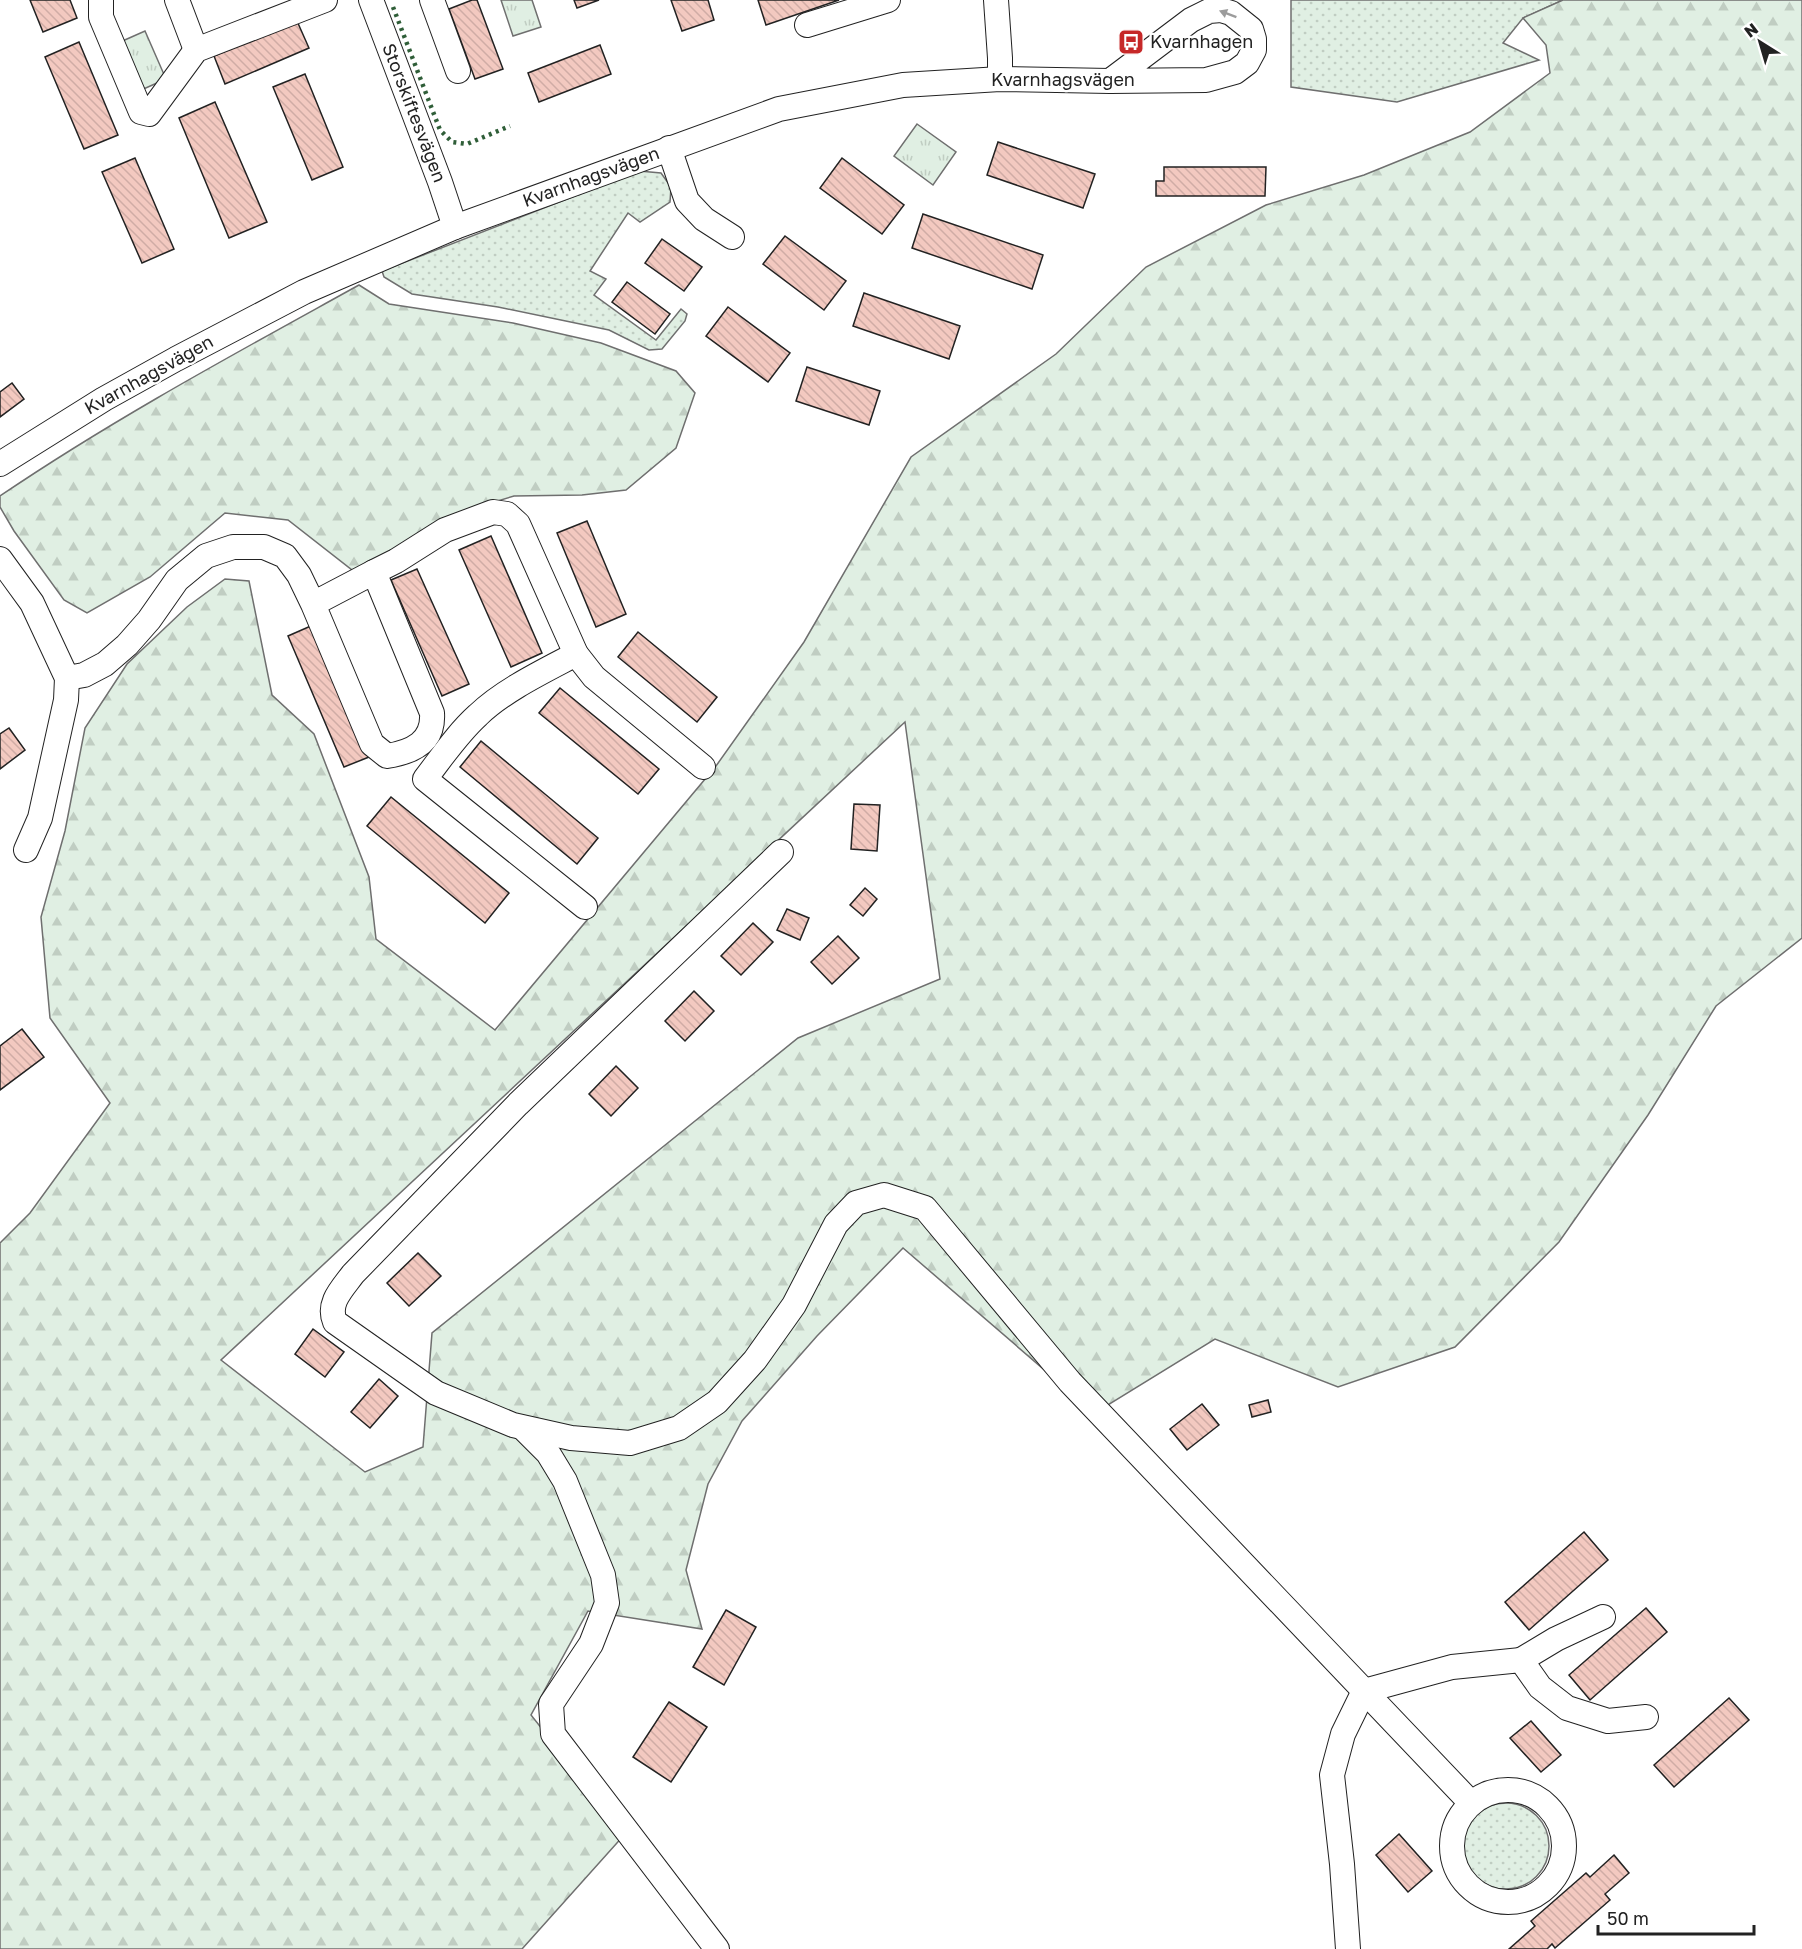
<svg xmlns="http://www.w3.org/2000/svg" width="1802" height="1949" font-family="'Golos Text',sans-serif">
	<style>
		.grass { fill: url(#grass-dots); stroke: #6f6f6f; stroke-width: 1.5 }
		.forest { fill: url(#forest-firs); stroke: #6f6f6f; stroke-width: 1.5; fill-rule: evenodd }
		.park { fill: url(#park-tufts); stroke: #6f6f6f; stroke-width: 1.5 }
		.building { fill: url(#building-back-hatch); stroke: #222; stroke-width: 1.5 }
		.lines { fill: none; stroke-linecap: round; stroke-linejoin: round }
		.minor-casing { stroke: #222; stroke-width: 26 }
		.minor { stroke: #fff; stroke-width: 24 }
		.hedge { stroke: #2f5e38; stroke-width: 4.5; stroke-dasharray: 3 4.5; stroke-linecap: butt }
		.oneway { fill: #9c9c9c }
		.labels { text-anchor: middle; stroke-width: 4.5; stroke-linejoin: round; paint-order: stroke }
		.poi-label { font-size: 18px; fill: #222; stroke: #fff; text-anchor: start }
		.street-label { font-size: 18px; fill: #222; stroke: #fff }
	</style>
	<defs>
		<pattern id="grass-dots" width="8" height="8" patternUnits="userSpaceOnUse" patternTransform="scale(1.5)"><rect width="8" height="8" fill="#e0efe3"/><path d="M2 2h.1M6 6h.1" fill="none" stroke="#c0cdc2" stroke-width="1.8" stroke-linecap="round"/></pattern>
		<pattern id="forest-firs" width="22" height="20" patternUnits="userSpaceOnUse" patternTransform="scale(1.5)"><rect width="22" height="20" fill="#e0efe3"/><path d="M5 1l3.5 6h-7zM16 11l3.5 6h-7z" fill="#c0cdc2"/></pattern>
		<pattern id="park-tufts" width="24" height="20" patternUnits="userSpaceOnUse" patternTransform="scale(1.5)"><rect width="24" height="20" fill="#e0efe3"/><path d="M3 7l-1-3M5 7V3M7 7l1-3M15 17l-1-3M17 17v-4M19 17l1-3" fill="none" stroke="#c0cdc2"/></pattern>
		<pattern id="building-back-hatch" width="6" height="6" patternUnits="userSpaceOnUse" patternTransform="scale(1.5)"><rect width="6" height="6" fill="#f3c9c0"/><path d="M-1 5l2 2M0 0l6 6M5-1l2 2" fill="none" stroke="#d0aca5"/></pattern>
	</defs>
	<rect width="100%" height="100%" fill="#fff"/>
	<g class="grass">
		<polygon points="1291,0 1563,0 1523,18 1503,43 1539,60 1397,102 1291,87"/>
		<polygon points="639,171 661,173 671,187 670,202 640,222 628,213 590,271 606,279 594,295 656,340 681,309 687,314 685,321 662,349 649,350 609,330 498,307 412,294 384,277 382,271"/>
		<circle cx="1506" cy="1846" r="43"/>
	</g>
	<g class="forest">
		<path d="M1563 0H1802V938L1716 1006 1648 1115 1559 1242 1455 1347 1338 1387 1215 1339 1108 1405 1055 1379 903 1248 817 1336 742 1421 708 1484 686 1570 702 1629 588 1611 531 1715 625 1834 522 1949H0V1243L30 1213 110 1103 50 1018 41 917 65 831 85 728 127 664 187 607 225 579 249 581 272 695 314 734 369 877 376 939 495 1030 716 766 804 642 911 457 1056 354 1146 267 1266 205 1364 175 1470 132 1550 73 1546 45 1523 18ZM905 722 940 979 798 1038 432 1333 423 1447 365 1472 221 1360Z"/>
		<path d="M359 285 389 304 513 323 601 343 676 371 695 393 676 448 626 490 582 495 514 496 471 509 356 573 288 520 225 513 150 577 87 613 64 600 14 531 0 507V496C115 418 238 352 359 285Z"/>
	</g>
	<g class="park">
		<polygon points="501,0 532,0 541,27 513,36"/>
		<polygon points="145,31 166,79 139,91 118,43"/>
		<polygon points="917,124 956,152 933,185 894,156"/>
	</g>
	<g class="building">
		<polygon points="30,0 70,0 77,18 43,32"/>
		<polygon points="472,0 477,0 503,69 475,79 449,9"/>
		<polygon points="574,0 599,0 577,8"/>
		<polygon points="671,0 708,0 714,20 682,31"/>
		<polygon points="758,0 839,0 766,25"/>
		<polygon points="297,21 309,48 225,84 214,56"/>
		<polygon points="79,42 118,135 84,149 45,57"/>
		<polygon points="600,45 611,74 539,102 528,73"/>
		<polygon points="305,74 343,167 312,180 273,87"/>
		<polygon points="215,102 267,222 229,238 179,118"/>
		<polygon points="998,142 1095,174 1083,208 987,175"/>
		<polygon points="135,158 174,249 142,263 102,172"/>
		<polygon points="842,158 904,205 882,234 820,188"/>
		<polygon points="1164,167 1266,167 1265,196 1156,196 1156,181 1164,181"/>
		<polygon points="923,214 1043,255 1032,289 912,248"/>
		<polygon points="785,236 846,281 824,310 763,264"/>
		<polygon points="662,239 702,267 684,291 645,263"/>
		<polygon points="627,282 670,314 655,334 612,302"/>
		<polygon points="864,293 960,326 949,359 853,326"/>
		<polygon points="728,307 790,353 768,382 706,336"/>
		<polygon points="807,367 880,391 869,425 796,401"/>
		<polygon points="12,383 24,399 0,417 0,392"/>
		<polygon points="587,521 626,614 596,627 557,533"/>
		<polygon points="491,536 542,653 511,667 459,550"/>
		<polygon points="417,569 469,684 442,696 391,580"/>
		<polygon points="313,625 369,757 344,767 288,636"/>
		<polygon points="638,632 717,697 697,722 618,657"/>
		<polygon points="560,688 659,769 638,794 539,713"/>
		<polygon points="9,728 25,750 0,769 0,734"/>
		<polygon points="481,741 598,838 577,864 460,767"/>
		<polygon points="391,797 509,893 485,923 367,826"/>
		<polygon points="854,804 880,805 877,851 851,849"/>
		<polygon points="865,888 877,899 863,916 850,905"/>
		<polygon points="787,909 809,918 800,940 777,930"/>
		<polygon points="753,923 773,942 741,975 721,956"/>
		<polygon points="838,936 859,958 832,984 811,962"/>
		<polygon points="694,991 714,1011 685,1041 665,1021"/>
		<polygon points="22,1029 44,1057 0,1090 0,1046"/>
		<polygon points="616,1066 638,1088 611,1116 589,1094"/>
		<polygon points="418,1253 441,1276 409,1306 387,1283"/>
		<polygon points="313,1329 344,1352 325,1377 295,1354"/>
		<polygon points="379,1379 398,1396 370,1428 351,1412"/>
		<polygon points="1268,1400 1271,1412 1252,1417 1249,1405"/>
		<polygon points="1202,1404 1219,1425 1187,1450 1170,1429"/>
		<polygon points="1584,1532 1608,1560 1529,1630 1505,1602"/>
		<polygon points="1646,1608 1667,1632 1590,1700 1569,1675"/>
		<polygon points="726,1610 756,1627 724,1685 693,1667"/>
		<polygon points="1729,1698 1749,1720 1674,1787 1654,1765"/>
		<polygon points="669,1702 707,1727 671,1782 633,1757"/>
		<polygon points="1531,1721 1561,1755 1541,1772 1510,1738"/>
		<polygon points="1399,1834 1432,1871 1408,1892 1376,1855"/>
		<polygon points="1614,1855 1629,1873 1605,1894 1610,1900 1555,1948 1552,1944 1547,1949 1509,1949 1535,1926 1531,1921 1586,1873 1590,1877"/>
	</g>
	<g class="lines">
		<g class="minor-casing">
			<g id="minor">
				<polyline points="101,0 101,17 141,112 149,114 196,50 325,0"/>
				<polyline points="177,0 196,50"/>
				<polyline points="371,0 440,182 455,227"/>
				<polyline points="432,0 458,71"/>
				<polyline points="996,0 1000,58 1000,79"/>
				<polyline points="807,25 888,0"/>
				<polyline points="669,148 687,201 704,219 732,237"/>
				<polyline points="0,464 104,399 176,359 304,292 455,227 779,109 903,85 1000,79 1110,81 1206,80 1235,72 1247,63 1254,50 1254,39 1251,29 1231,13 1221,10 1209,11 1191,20 1110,81"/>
				<polyline points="0,559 32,603 67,678 66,700 40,818 26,850"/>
				<polyline points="374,572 396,561 445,530 493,512 507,514 518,524 576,654 594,677 703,767"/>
				<path d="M576 654C544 671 504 690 478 715 457 734 442 757 425 779L585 907"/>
				<path d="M67 678 84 675 105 664 127 645 149 620 177 580 206 556 233 547H264L285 556 299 575 313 604 372 744 387 756C412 752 434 742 432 713L374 572 313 604"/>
				<path d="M781 852 518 1104 353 1274C342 1289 327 1303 335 1322L436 1393 513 1425 571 1438 630 1443 679 1428 717 1402 755 1360 794 1305 836 1224 856 1203 884 1195 925 1208 1070 1382 1471 1803"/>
				<polyline points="523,1428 548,1453 565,1481 603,1575 607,1603 591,1644 551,1704 553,1734 717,1949"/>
				<polyline points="1521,1660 1556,1639 1603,1617"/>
				<circle cx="1508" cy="1846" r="56"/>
				<polyline points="1348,1949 1342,1864 1332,1775 1343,1734 1364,1691 1452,1667 1521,1660 1540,1687 1567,1708 1608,1721 1646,1717"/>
			</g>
		</g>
		<use href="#minor" class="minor"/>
		<polyline class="hedge" points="393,7 440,130 452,142 467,144 510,126"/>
	</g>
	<defs><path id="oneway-solid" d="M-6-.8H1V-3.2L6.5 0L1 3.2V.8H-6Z" transform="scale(1.5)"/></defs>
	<use class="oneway" href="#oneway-solid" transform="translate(1228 14) rotate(-159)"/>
	<defs>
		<g id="bus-square" transform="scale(1.35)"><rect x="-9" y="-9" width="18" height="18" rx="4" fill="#c62828" stroke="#fff"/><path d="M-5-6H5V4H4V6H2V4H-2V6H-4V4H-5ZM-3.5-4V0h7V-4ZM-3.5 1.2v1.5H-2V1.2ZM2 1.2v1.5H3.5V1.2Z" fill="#fff"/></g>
	</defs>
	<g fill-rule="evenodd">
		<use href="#bus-square" x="1131" y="42"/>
	</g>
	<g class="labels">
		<g class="poi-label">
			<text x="1150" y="48">Kvarnhagen</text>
		</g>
		<g class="street-label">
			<text x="1063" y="86">Kvarnhagsvägen</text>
			<text transform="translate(414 113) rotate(69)" y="6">Storskiftesvägen</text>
			<text transform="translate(591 177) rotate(-20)" y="6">Kvarnhagsvägen</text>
			<text transform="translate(149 375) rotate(-29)" y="6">Kvarnhagsvägen</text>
		</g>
	</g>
	<g transform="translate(1760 42) rotate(323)" stroke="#ffffff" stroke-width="4.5" paint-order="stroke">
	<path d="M0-4.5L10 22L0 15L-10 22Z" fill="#222222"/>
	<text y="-9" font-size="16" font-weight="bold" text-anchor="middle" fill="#222222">N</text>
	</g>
	<path d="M1598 1925v9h156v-9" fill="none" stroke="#222222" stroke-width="3"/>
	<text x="1607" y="1925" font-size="18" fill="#222222" stroke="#ffffff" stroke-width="4.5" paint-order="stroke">50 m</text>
</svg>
